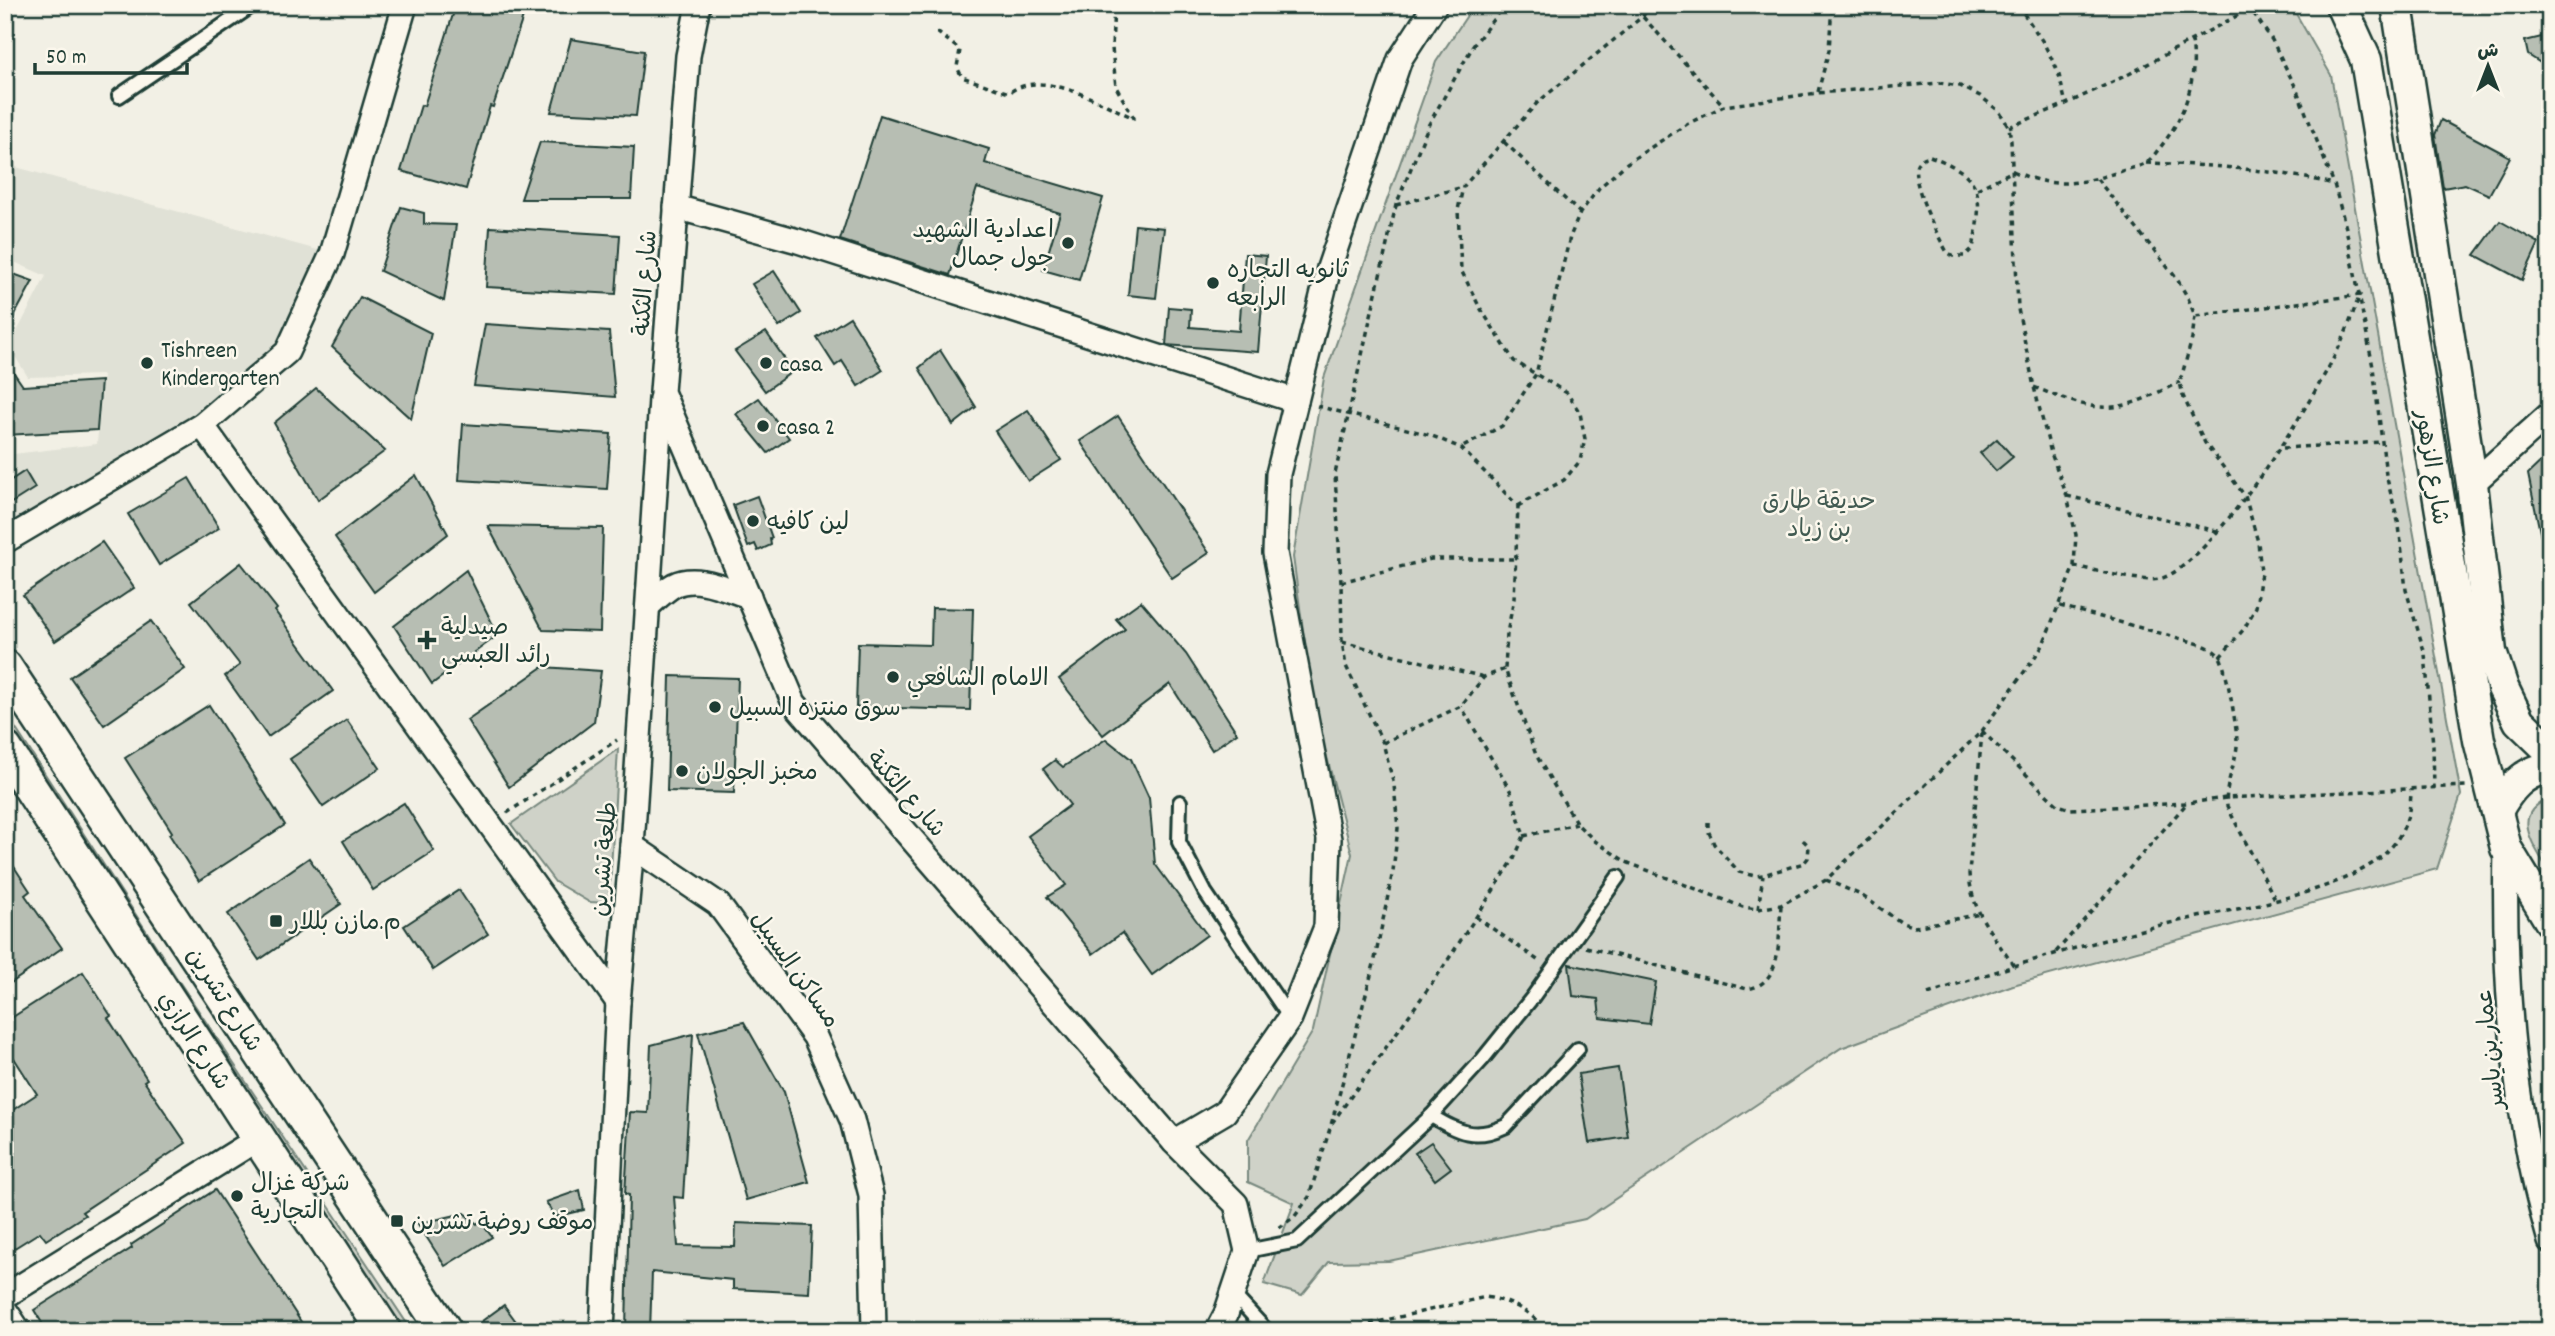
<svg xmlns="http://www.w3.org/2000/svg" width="2555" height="1336" font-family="Dekko,'Playpen Sans Arabic',sans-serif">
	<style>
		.built { fill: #e0e1d6 }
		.green { fill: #cfd2c8; stroke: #77887e; stroke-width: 2 }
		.building { fill: #b7beb3; stroke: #1f3d34; stroke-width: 2 }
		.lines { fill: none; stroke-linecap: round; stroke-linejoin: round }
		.service-casing { stroke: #1f3d34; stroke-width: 18 }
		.minor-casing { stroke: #1f3d34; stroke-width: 28 }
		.tertiary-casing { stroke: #1f3d34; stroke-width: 35 }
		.secondary-casing { stroke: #1f3d34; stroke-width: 38 }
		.path { stroke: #1f3d34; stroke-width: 3.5; stroke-dasharray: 5 5; stroke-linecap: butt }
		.service { stroke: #fbf7ec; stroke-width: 12 }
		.minor { stroke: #fbf7ec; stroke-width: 23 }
		.tertiary { stroke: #fbf7ec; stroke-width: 30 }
		.secondary { stroke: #fbf7ec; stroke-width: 33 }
		.poi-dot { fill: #1f3d34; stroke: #fbf7ec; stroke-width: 2.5 }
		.labels { text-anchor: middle; stroke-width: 5; stroke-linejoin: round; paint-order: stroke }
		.poi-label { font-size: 24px; fill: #1f3d34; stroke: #fbf7ec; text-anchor: start }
		.street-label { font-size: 24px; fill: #1f3d34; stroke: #fbf7ec }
		.park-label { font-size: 24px; fill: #425b52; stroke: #fbf7ec }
	</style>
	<rect width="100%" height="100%" fill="#f2f0e5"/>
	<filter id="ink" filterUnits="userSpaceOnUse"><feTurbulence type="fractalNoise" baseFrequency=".0143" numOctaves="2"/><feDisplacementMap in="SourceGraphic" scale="14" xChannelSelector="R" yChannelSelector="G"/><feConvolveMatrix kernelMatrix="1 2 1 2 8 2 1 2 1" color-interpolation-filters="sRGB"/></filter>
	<g filter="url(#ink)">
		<polygon class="built" points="5,164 332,254 287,352 202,425 5,541 5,455 97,444 103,375 28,377 9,347 46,276 5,258"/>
		<g class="green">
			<polygon points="1474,5 2291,5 2331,75 2461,795 2437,869 2013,985 1841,1048 1585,1219 1389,1261 1329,1262 1302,1295 1264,1284 1294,1203 1248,1182 1248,1140 1313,1031 1352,854 1313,703 1293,557 1324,378 1436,62"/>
			<polygon points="5,712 178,980 412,1331 400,1331 5,731"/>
			<polygon points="618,749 609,903 589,902 555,882 511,824"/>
			<path d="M2548 799H2550V874C2536 847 2508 816 2548 799Z"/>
		</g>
		<g class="building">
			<polygon points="456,5 527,5 493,107 490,106 466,189 401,171 421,105 424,106"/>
			<polygon points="2550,35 2550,69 2528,55 2525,41"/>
			<polygon points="571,39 644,51 636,116 551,112"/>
			<polygon points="880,115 989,149 985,163 1103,198 1079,280 1043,270 1060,213 977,188 950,275 840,240"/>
			<polygon points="2441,120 2510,157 2489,195 2465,184 2443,188 2435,135"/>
			<polygon points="540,142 634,147 631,199 521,199"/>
			<polygon points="401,207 424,213 424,224 456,225 444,301 380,271"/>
			<polygon points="2500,221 2539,243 2522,280 2475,255"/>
			<polygon points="1135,225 1164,228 1156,298 1128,295"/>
			<polygon points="490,227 620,235 616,294 486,287"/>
			<polygon points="1245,254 1266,256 1258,352 1166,345 1169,307 1191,309 1190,327 1239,331"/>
			<polygon points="5,271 33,281 5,333"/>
			<polygon points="774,271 801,313 779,327 752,284"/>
			<polygon points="360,297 431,333 411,419 332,347"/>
			<polygon points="850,317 883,370 858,386 842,361 835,366 817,338"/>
			<polygon points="485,324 609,332 615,397 474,386"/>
			<polygon points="766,332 793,371 765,391 735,351"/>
			<polygon points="940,350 976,407 953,425 919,368"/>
			<polygon points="5,360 23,386 101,381 97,430 5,435"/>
			<polygon points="316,388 385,451 318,500 274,423"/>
			<polygon points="759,398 789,438 768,453 736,414"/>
			<polygon points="1028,410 1061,460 1028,481 995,431"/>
			<polygon points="1118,416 1209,553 1172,578 1080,441"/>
			<polygon points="463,424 611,434 607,489 459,480"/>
			<polygon points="1997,439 2013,457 1996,471 1980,453"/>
			<polygon points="2550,453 2550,541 2542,542 2528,474"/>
			<polygon points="25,471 35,488 5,507 5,484"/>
			<polygon points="416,475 448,534 374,592 335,537"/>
			<polygon points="189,478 219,528 159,565 128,514"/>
			<polygon points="757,496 772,538 770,539 771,545 758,551 755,544 748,547 733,505"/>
			<polygon points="488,526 603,528 600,632 543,630"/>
			<polygon points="102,542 134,588 55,641 23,595"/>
			<polygon points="241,563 277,609 275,611 333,691 268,737 225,676 240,665 191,602"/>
			<polygon points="466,570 498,635 432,684 394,626"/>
			<polygon points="1141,601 1186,654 1237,733 1212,750 1170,684 1103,735 1059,679 1125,629 1116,619"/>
			<polygon points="932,608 973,609 970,710 856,707 858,643 931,645"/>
			<polygon points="151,621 185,669 104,725 70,677"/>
			<polygon points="543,667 601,671 594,722 509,787 467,720"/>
			<polygon points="670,676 738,678 734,793 667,791"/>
			<polygon points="209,705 285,825 199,881 169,834 172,832 125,758"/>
			<polygon points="347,720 380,768 323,807 290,759"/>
			<polygon points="1106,739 1131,759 1149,798 1155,864 1207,935 1152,975 1122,933 1093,954 1047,897 1066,885 1028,836 1070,805 1043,769 1055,760 1063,767"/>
			<polygon points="404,803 434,851 373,890 343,841"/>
			<polygon points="5,853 30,891 25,895 62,948 5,987"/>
			<polygon points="309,858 341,904 259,960 228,914"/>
			<polygon points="459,890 488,934 433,970 404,926"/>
			<polygon points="1569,964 1656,982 1649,1024 1600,1018 1598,999 1573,996"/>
			<polygon points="83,972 111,1016 108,1018 147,1079 144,1081 186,1143 82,1212 85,1215 46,1240 40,1232 5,1254 5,1115 37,1094 5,1044 5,1022"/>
			<polygon points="744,1022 784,1092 809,1182 746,1200 698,1033"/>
			<polygon points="693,1034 683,1198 674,1197 678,1246 735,1247 736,1223 812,1226 809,1293 733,1289 733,1280 652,1272 650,1331 626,1331 629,1195 625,1194 630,1112 648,1113 651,1045"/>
			<polygon points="1618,1068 1628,1137 1589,1143 1578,1074"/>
			<polygon points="1431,1142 1451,1168 1435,1180 1415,1153"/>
			<polygon points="215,1190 307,1331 47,1331 34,1310 132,1248 131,1245"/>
			<polygon points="580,1190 584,1210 555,1217 546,1202"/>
			<polygon points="464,1213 477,1224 480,1221 492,1237 445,1266 418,1224"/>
			<polygon points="504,1305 523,1331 489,1331 482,1321"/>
		</g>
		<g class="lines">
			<g class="service-casing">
				<g id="service">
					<polyline points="119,96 253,5"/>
					<polyline points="1180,802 1179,842 1205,892 1290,1018"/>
					<path d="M1431 1116C1459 1132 1474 1141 1506 1126L1578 1049"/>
					<polyline points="1247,1251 1297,1241 1431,1116 1482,1060 1532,998 1618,877"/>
					<polyline points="1233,1294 1267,1331"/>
				</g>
			</g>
			<g class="minor-casing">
				<g id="minor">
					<polyline points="698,5 688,56 662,392 794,703 1174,1142 1236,1204 1247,1251 1226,1314 1217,1331"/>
					<polyline points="676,207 798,241 1296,401"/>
					<polyline points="202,425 618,1002"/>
					<polyline points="2472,484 2550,414"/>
					<polyline points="5,541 202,425 287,352 332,254 405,5"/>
					<path d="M648 606C656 599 665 590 674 585 697 574 726 589 749 596"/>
					<polyline points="632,846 718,904 815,1037 852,1120 871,1195 874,1331"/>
					<path d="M2506 848C2503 979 2513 1114 2550 1241"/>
					<polyline points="1174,1142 1225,1112 1290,1018 1326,927 1329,839 1275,553 1278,474 1329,268 1400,59 1435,5"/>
					<polyline points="5,1296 259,1138"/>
					<polyline points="5,1310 19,1331"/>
					<polyline points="602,1331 618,1002 632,846 661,399"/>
				</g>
			</g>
			<g class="tertiary-casing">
				<g id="tertiary">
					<polyline points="2341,5 2366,60 2479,740 2506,848 2550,921"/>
					<polyline points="2397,5 2472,484 2491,652 2503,688 2519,721 2550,751"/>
					<path d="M2497 811C2509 789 2523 771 2550 768"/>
				</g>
			</g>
			<g class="secondary-casing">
				<g id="secondary">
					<polyline points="5,667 445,1331"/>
					<polyline points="5,749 384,1331"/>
				</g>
			</g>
			<g class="path">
				<polyline points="2018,5 2043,42 2058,71 2066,104"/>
				<polyline points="2248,5 2272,40 2296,88 2334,184 2346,228 2373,367 2386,475 2399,525 2406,590 2425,654 2433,745 2434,788"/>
				<polyline points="1643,17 1724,106"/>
				<path d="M937 32 960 50 957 67 962 77 1009 93C1041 67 1102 104 1134 118L1116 87 1112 48 1114 5"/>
				<polyline points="1818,92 1829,50 1832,5"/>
				<polyline points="2009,127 2066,104 2129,74 2257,5"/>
				<polyline points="1504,142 1580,213"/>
				<path d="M1930 156C1983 176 1983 192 1974 243L1973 248 1965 256H1953L1947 252C1938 237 1909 179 1917 164 1920 159 1925 157 1930 156Z"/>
				<path d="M2146 163C2210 165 2272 169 2334 184"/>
				<polyline points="2097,179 2177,279 2188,298 2195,316 2192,339 2180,382 2183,396 2205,443 2245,496 2258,542 2261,573 2256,607 2244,629 2220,657"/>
				<path d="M1977 189 2013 171C2054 190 2080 184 2122 171 2129 168 2141 167 2147 162 2151 159 2155 154 2158 150 2184 119 2198 81 2192 41"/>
				<polyline points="1396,205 1463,187"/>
				<path d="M2034 387C2064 399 2096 414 2129 404 2147 399 2164 389 2180 382"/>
				<polyline points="1317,406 1430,435 1461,448 1518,506 1514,599 1507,633 1505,669 1536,755 1577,824 1595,841 1626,862 1743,907 1758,909 1781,905 1826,880 1982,731 2042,647 2074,566 2076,535 2067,496 2051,453 2034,387 2018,309 2011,141 2009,127 1999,111 1980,96 1960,86 1940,83 1817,93 1724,106 1687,124 1627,163 1599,188 1580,213 1570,237 1536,374 1502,426 1461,448"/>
				<polyline points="2283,448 2382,442"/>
				<polyline points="2067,496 2217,531"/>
				<polyline points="1518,506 1564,480 1580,461 1585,439 1580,413 1567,393 1514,361 1479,306 1461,270 1458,210 1463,187 1537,103 1643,16 1650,5"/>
				<path d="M2074 566C2094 570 2142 583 2159 579 2210 568 2317 395 2340 345 2348 329 2353 312 2360 295L2195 316"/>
				<polyline points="1341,582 1431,559 1517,559"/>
				<path d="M2060 606 2193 642C2203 645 2216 649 2221 659 2227 673 2238 731 2237 746 2235 767 2224 785 2227 806L2275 899"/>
				<polyline points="1342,642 1484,677"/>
				<polyline points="1982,731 2048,796 2058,805 2071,809 2187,803 2226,798 2467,786"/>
				<path d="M1982 733 1969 873C1971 911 1993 935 2014 966"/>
				<polyline points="1383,743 1461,706 1484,677 1505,669"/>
				<polyline points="507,813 617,740"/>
				<polyline points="1708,822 1708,830 1714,844 1739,872 1755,876 1763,875 1804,863 1808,858 1809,846 1800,837"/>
				<polyline points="1524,836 1577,824"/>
				<polyline points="1826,880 1861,895 1902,923 1915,927 1980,914"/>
				<polyline points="1758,909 1763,876"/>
				<polyline points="1476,917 1539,961"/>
				<path d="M1586 947 1747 989C1784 984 1778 935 1781 906"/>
				<polyline points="2056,952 2187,803"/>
				<path d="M1928 994C2003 968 2080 946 2157 926 2221 910 2329 898 2380 858 2402 840 2411 817 2411 789"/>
				<polyline points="1332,1123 1440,972 1514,859 1524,836 1511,792 1461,706"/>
				<polyline points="1279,1228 1295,1216 1309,1197 1331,1125 1374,964 1393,871 1398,828 1394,785 1383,743 1346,666 1342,642 1341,582 1335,474 1396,205 1429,124 1473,46 1504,5"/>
				<path d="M1352 1331 1356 1327 1486 1297C1510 1301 1531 1311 1546 1331"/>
			</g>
			<use href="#service" class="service"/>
			<use href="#minor" class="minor"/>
			<use href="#tertiary" class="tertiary"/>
			<use href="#secondary" class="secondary"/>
		</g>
	</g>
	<g class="poi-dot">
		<circle cx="1068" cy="243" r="7"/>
		<circle cx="1213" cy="283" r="7"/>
		<circle cx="147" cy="363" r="7"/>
		<circle cx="766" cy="363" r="7"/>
		<circle cx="763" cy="426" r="7"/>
		<circle cx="753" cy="521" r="7"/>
		<path d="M423.5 629.5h7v7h7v7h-7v7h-7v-7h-7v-7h7z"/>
		<circle cx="893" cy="677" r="7"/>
		<circle cx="715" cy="707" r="7"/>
		<circle cx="682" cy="771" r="7"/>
		<rect x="269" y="914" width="14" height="14" rx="3.5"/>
		<circle cx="237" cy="1196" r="7"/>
		<rect x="390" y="1214" width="14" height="14" rx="3.5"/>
	</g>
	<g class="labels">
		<g class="poi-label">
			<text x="1054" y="237" text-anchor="end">اعدادية الشهيد<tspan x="1054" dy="28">جول جمال</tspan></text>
			<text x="1227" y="277">ثانويه التجاره<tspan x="1227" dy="28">الرابعه</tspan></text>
			<text x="161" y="357">Tishreen<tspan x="161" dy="28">Kindergarten</tspan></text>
			<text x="780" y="371">casa</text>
			<text x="777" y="434">casa 2</text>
			<text x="767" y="529">لين كافيه</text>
			<text x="441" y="634">صيدلية<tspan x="441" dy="28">رائد العبسي</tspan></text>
			<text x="907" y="685">الامام الشافعي</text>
			<text x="729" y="715">سوق منتزه السبيل</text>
			<text x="696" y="779">مخبز الجولان</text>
			<text x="290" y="929">م.مازن بللار</text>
			<text x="251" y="1190">شركة غزال<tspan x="251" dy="28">التجارية</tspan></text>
			<text x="411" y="1229">موقف روضة تشرين</text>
		</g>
		<g class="street-label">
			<text transform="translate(644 283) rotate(-86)" y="8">شارع الثكنة</text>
			<text transform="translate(2433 467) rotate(81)" y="8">شارع الزهور</text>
			<text transform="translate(907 793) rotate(49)" y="8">شارع الثكنة</text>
			<text transform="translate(603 859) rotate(-85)" y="8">طلعة تشرين</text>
			<text transform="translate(796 969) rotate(55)" y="8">مساكن السبيل</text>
			<text transform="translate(225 999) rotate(57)" y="8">شارع تشرين</text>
			<text transform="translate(195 1040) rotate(57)" y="8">شارع الرازي</text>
			<text transform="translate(2489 1049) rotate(-96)" y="8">عمار بن ياسر</text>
		</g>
		<g class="park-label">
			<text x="1819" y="508">حديقة طارق<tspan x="1819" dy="28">بن زياد</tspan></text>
		</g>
	</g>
	<rect width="2555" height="1336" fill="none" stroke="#fbf7ec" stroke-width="28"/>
	<rect x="14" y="14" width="2527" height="1308" fill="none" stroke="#1f3d34" stroke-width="2.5" filter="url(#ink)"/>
	<g transform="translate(2488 66)" stroke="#fbf7ec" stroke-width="5" paint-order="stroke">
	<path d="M0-5L12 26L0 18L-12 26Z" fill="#1f3d34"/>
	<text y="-10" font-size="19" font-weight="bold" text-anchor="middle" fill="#1f3d34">ش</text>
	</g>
	<path d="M35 63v10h152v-10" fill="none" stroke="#1f3d34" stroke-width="3.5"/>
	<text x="46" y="63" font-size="21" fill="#1f3d34" stroke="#fbf7ec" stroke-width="5" paint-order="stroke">50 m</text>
</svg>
